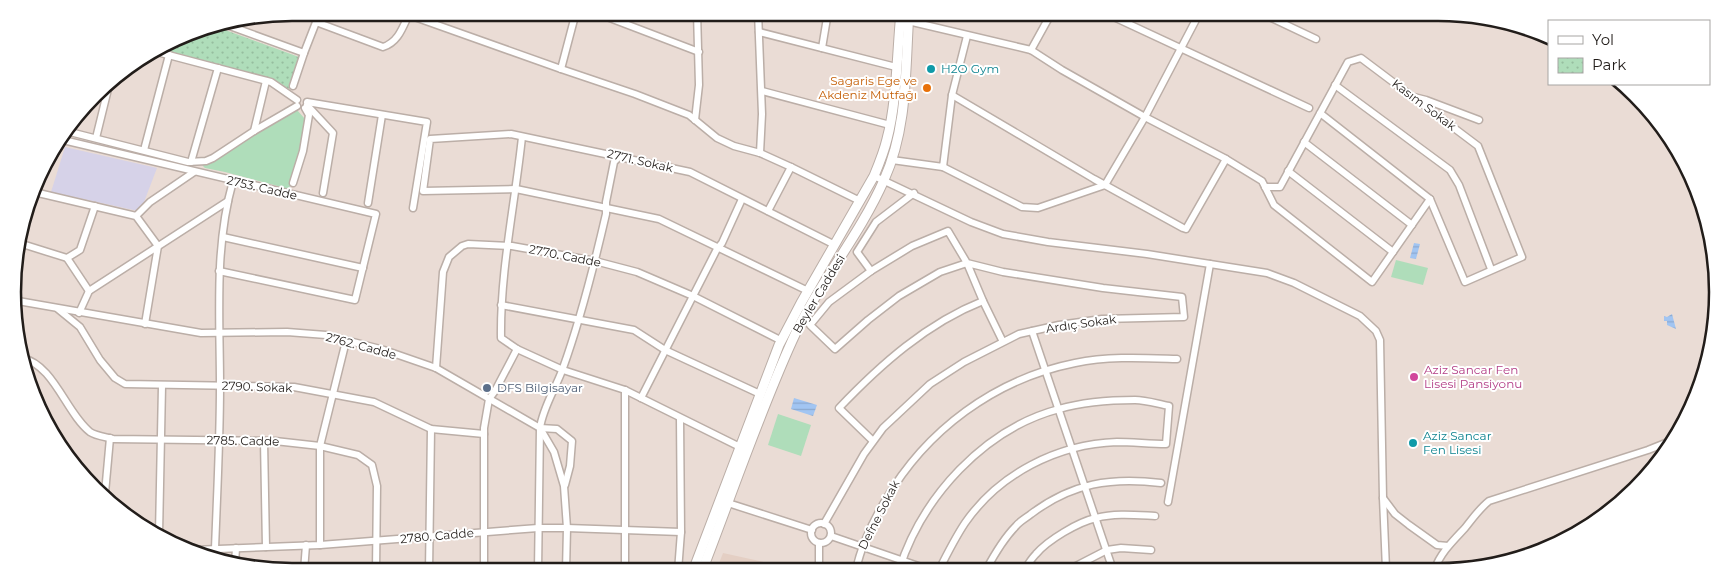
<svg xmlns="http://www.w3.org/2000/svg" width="1730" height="584" font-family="Montserrat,sans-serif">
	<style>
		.built { fill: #e4cfc4 }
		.education { fill: #d6d2e8 }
		.grass { fill: #afddba }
		.park { fill: url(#park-dots) }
		.water { fill: url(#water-rules) }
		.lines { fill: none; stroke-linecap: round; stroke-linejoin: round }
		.minor-casing { stroke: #bbaea7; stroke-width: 9 }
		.secondary-casing { stroke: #bbaea7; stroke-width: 11 }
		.minor { stroke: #fff; stroke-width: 6 }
		.secondary { stroke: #fff; stroke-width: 9 }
		.culture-dot { fill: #0f9aa8; stroke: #fff; stroke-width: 2 }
		.food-dot { fill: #e8710a; stroke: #fff; stroke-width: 2 }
		.hotel-dot { fill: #d1479c; stroke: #fff; stroke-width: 2 }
		.service-dot { fill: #5c6f8a; stroke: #fff; stroke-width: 2 }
		.labels { text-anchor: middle; stroke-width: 4; stroke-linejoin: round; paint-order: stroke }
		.culture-label { font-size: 12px; fill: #0d838f; stroke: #fff; text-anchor: start }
		.food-label { font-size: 12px; fill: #c56008; stroke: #fff; text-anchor: end }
		.street-label { font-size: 12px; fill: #221d1a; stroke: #fff }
		.hotel-label { font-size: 12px; fill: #b23c85; stroke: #fff; text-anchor: start }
		.service-label { font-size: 12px; fill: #4e5e75; stroke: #fff; text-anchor: start }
		.rim { fill: none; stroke: #221d1a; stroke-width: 2.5 }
	</style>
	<defs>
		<pattern id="park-dots" width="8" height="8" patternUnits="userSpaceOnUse" patternTransform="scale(1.25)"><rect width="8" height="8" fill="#afddba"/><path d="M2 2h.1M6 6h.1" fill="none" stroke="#96bd9f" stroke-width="1.8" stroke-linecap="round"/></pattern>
		<pattern id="water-rules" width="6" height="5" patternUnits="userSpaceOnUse" patternTransform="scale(1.25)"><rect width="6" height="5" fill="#a2c5f2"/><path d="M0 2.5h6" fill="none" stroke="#8ba9cf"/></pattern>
	</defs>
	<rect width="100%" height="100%" fill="#eadcd5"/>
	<polygon class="built" points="723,553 786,567 784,570 716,571"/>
	<polygon class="education" points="65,147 157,168 144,202 138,211 51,192"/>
	<g class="grass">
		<polygon points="293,110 297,110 305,119 303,141 289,189 225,172 205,168 202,165 207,164"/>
		<polygon points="1396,260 1428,268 1423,285 1391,277"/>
		<polygon points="778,414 811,425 801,456 768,445"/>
	</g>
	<polygon class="park" points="217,27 299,57 289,89 273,79 161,49 185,34"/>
	<g class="water">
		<polygon points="1414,243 1420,244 1416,259 1410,258"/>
		<polygon points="1672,314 1676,329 1667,325 1667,321 1664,321 1664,316 1667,317"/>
		<polygon points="794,398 817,405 813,416 791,409"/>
	</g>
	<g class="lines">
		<g class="minor-casing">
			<g id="minor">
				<polyline points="594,12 699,52"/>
				<polyline points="758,12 762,114 760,153"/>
				<polyline points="1103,12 1309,108"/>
				<polyline points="1259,12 1316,39"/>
				<polyline points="409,15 561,69 635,94 689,115 717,138 734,146 760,153 791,167 860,201"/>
				<polyline points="908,21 1031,50 1062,70 1145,117 1226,159 1262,181 1274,205 1372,282 1430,199"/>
				<path d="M316 22 383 47C399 42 403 26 410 12"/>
				<polyline points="227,25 304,53"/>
				<polyline points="759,32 896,67"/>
				<polyline points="822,48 828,12"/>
				<polyline points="1031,50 1052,12"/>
				<polyline points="157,52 271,82 297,100"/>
				<polyline points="561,69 576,12"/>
				<polyline points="1335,85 1450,170 1459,185 1491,269"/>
				<polyline points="293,86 304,53 320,12"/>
				<polyline points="762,91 890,125"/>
				<polyline points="952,95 1094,179 1183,228 1186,229 1226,159"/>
				<polyline points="1414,97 1426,100 1479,120"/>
				<polyline points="307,102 427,122 413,208"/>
				<polyline points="307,105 333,133 323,193"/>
				<polyline points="695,120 699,85 697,12"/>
				<polyline points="254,131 266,81"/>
				<polyline points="70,132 188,162 206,161 213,158 254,131 297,106"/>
				<path d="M522 137C515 204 500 271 501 338L517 349 563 370 625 390 740 447"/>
				<polyline points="96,138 110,81"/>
				<polyline points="63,140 376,214 355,300 219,271"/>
				<polyline points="1304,142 1412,225"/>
				<polyline points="144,150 169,55"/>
				<polyline points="892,160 943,167 952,95 967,36"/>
				<polyline points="191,162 218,68"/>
				<polyline points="943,167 1022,207 1038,208 1105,185 1145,117 1200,12"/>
				<polyline points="1288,171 1393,252"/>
				<polyline points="874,176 971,222 1003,234 1048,242 1147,254 1267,273 1294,283 1360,316 1376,331 1380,340 1383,498 1386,569"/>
				<polyline points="293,183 303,151 309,115 305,108"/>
				<polyline points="1265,187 1280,187 1348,62 1361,58 1478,146 1522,257 1465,282 1430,199 1320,113"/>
				<polyline points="34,192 136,216 158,246 145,324"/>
				<polyline points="368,203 382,115"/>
				<polyline points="768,211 791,167"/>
				<polyline points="136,216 150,202 194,172"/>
				<polyline points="223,237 363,268"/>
				<polyline points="19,243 67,258"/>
				<polyline points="67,258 80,250 95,206"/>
				<polyline points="67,258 89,291"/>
				<polyline points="871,271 857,252 876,222 914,193"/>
				<polyline points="808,291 659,219 516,189 423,191 430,139 511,134 690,172 835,245"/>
				<polyline points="18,301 201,333 287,332 326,335 384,350 436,368 540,428 554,452 564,486 567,528 566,571"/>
				<polyline points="501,305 634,330 665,350 760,394"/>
				<polyline points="58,309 80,327 100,360 115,378 125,384 294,387 374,402 431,429 484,434"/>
				<polyline points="79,313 89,291 228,201"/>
				<polyline points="1032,331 1113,570"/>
				<path d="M22 358C54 365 66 413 90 432 96 436 106 437 113 439L275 441 320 446 358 455 372 465 377 486 376 571"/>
				<polyline points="436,368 443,272 449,257 462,246 468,244 512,246 595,261 637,272 693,296 782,341"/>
				<polyline points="641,398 717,249 722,243 742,199"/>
				<polyline points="540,428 557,429 572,441 570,466 565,485"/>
				<polyline points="264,441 266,547"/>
				<path d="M873 441 839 408C880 365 927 323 983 301"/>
				<polyline points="105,493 110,438"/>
				<polyline points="1383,498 1395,514 1409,525 1437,545 1448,546"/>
				<polyline points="1168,502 1210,264"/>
				<polyline points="728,503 812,530"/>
				<circle cx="821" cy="533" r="10"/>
				<polyline points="824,524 864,454 883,428 930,384 964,362 1019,334 1059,325 1102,319 1184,317 1182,297 1103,288 1003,272 967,263 940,272 899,296 868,320 835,349 810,325 829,302 871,271 912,246 948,231 967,263 983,301 1003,342"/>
				<polyline points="159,534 162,386"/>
				<polyline points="831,536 930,570"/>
				<polyline points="320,545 320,446 346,341"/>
				<path d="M215 549C217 495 220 440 220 386 220 317 214 248 233 181"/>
				<polyline points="193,550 320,545 538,528 567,528 681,532"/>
				<polyline points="235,564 236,548"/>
				<path d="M1435 569C1440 553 1454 540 1465 528 1473 518 1479 509 1489 501L1648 450 1673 440"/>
				<polyline points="819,570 819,543"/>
				<path d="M856 570C861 546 872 523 885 501 926 430 995 379 1075 363 1109 356 1144 358 1177 359"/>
				<path d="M899 570C922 497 984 429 1059 409 1083 402 1111 400 1135 400 1146 400 1158 404 1169 406L1166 444C1150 444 1133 442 1117 442 1057 444 999 474 965 523 955 538 947 554 939 570"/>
				<path d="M986 570C994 555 1004 538 1016 526 1020 521 1026 518 1031 514 1072 483 1111 477 1161 483"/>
				<path d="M1024 570C1028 565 1031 559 1036 554 1048 540 1078 522 1096 518 1115 513 1135 515 1155 516"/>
				<polyline points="1071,570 1076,566 1107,550 1121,548 1151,550"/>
				<polyline points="304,571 306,545"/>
				<polyline points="429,571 431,429"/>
				<polyline points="484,571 484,428 489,399 495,391 517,349"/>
				<path d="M538 571 540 428C543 407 556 388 563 368 581 318 594 266 606 214V202L614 162 620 156"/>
				<polyline points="625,571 625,390"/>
				<polyline points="678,571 681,532 680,418"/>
			</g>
		</g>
		<g class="secondary-casing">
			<g id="secondary">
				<path d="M693 571 779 345 801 303 874 176C879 164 884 152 887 139 897 102 897 52 901 12"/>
				<path d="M702 571C732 494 758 416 792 341 817 285 859 237 884 180 908 127 905 69 909 12"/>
			</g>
		</g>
		<use href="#minor" class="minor"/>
		<use href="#secondary" class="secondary"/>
	</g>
	<g class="culture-dot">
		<circle cx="931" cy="69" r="5"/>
		<circle cx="1413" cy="443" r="5"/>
	</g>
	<circle class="food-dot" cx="927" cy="88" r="5"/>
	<circle class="hotel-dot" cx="1414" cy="377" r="5"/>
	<circle class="service-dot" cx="487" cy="388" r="5"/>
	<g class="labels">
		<g class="culture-label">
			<text x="941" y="73">H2O Gym</text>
			<text x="1423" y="440">Aziz Sancar<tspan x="1423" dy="14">Fen Lisesi</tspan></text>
		</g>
		<g class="food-label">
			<text x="917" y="85">Sagaris Ege ve<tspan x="917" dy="14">Akdeniz Mutfağı</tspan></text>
		</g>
		<g class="street-label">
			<text transform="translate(1424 105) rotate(37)" y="4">Kasım Sokak</text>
			<text transform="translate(640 161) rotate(13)" y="4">2771. Sokak</text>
			<text transform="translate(262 188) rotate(13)" y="4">2753. Cadde</text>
			<text transform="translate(565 256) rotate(11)" y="4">2770. Cadde</text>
			<text transform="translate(819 294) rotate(-59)" y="4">Beyler Caddesi</text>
			<text transform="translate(1081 324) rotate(-8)" y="4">Ardıç Sokak</text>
			<text transform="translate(361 346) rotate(15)" y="4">2762. Cadde</text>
			<text transform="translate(257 387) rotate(2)" y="4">2790. Sokak</text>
			<text transform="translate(243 441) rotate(1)" y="4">2785. Cadde</text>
			<text transform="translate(879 515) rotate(-63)" y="4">Defne Sokak</text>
			<text transform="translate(437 536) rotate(-5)" y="4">2780. Cadde</text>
		</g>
		<g class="hotel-label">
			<text x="1424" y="374">Aziz Sancar Fen<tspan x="1424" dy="14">Lisesi Pansiyonu</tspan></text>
		</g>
		<g class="service-label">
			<text x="497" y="392">DFS Bilgisayar</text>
		</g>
	</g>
	<path d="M0 0H1730V584H0ZM292 21H1438A271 271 0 0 1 1709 292V292A271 271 0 0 1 1438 563H292A271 271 0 0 1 21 292V292A271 271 0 0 1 292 21Z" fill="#fff" fill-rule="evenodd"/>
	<path class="rim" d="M292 21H1438A271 271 0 0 1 1709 292V292A271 271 0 0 1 1438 563H292A271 271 0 0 1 21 292V292A271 271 0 0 1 292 21Z"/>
	<rect x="1548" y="20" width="162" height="65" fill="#ffffff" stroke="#a7a5a3"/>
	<rect x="1558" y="36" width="25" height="8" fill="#ffffff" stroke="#a7a5a3"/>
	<text x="1592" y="45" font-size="15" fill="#221d1a">Yol</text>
	<rect x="1558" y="58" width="25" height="15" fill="url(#park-dots)" stroke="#a7a5a3"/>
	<text x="1592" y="70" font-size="15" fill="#221d1a">Park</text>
</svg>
